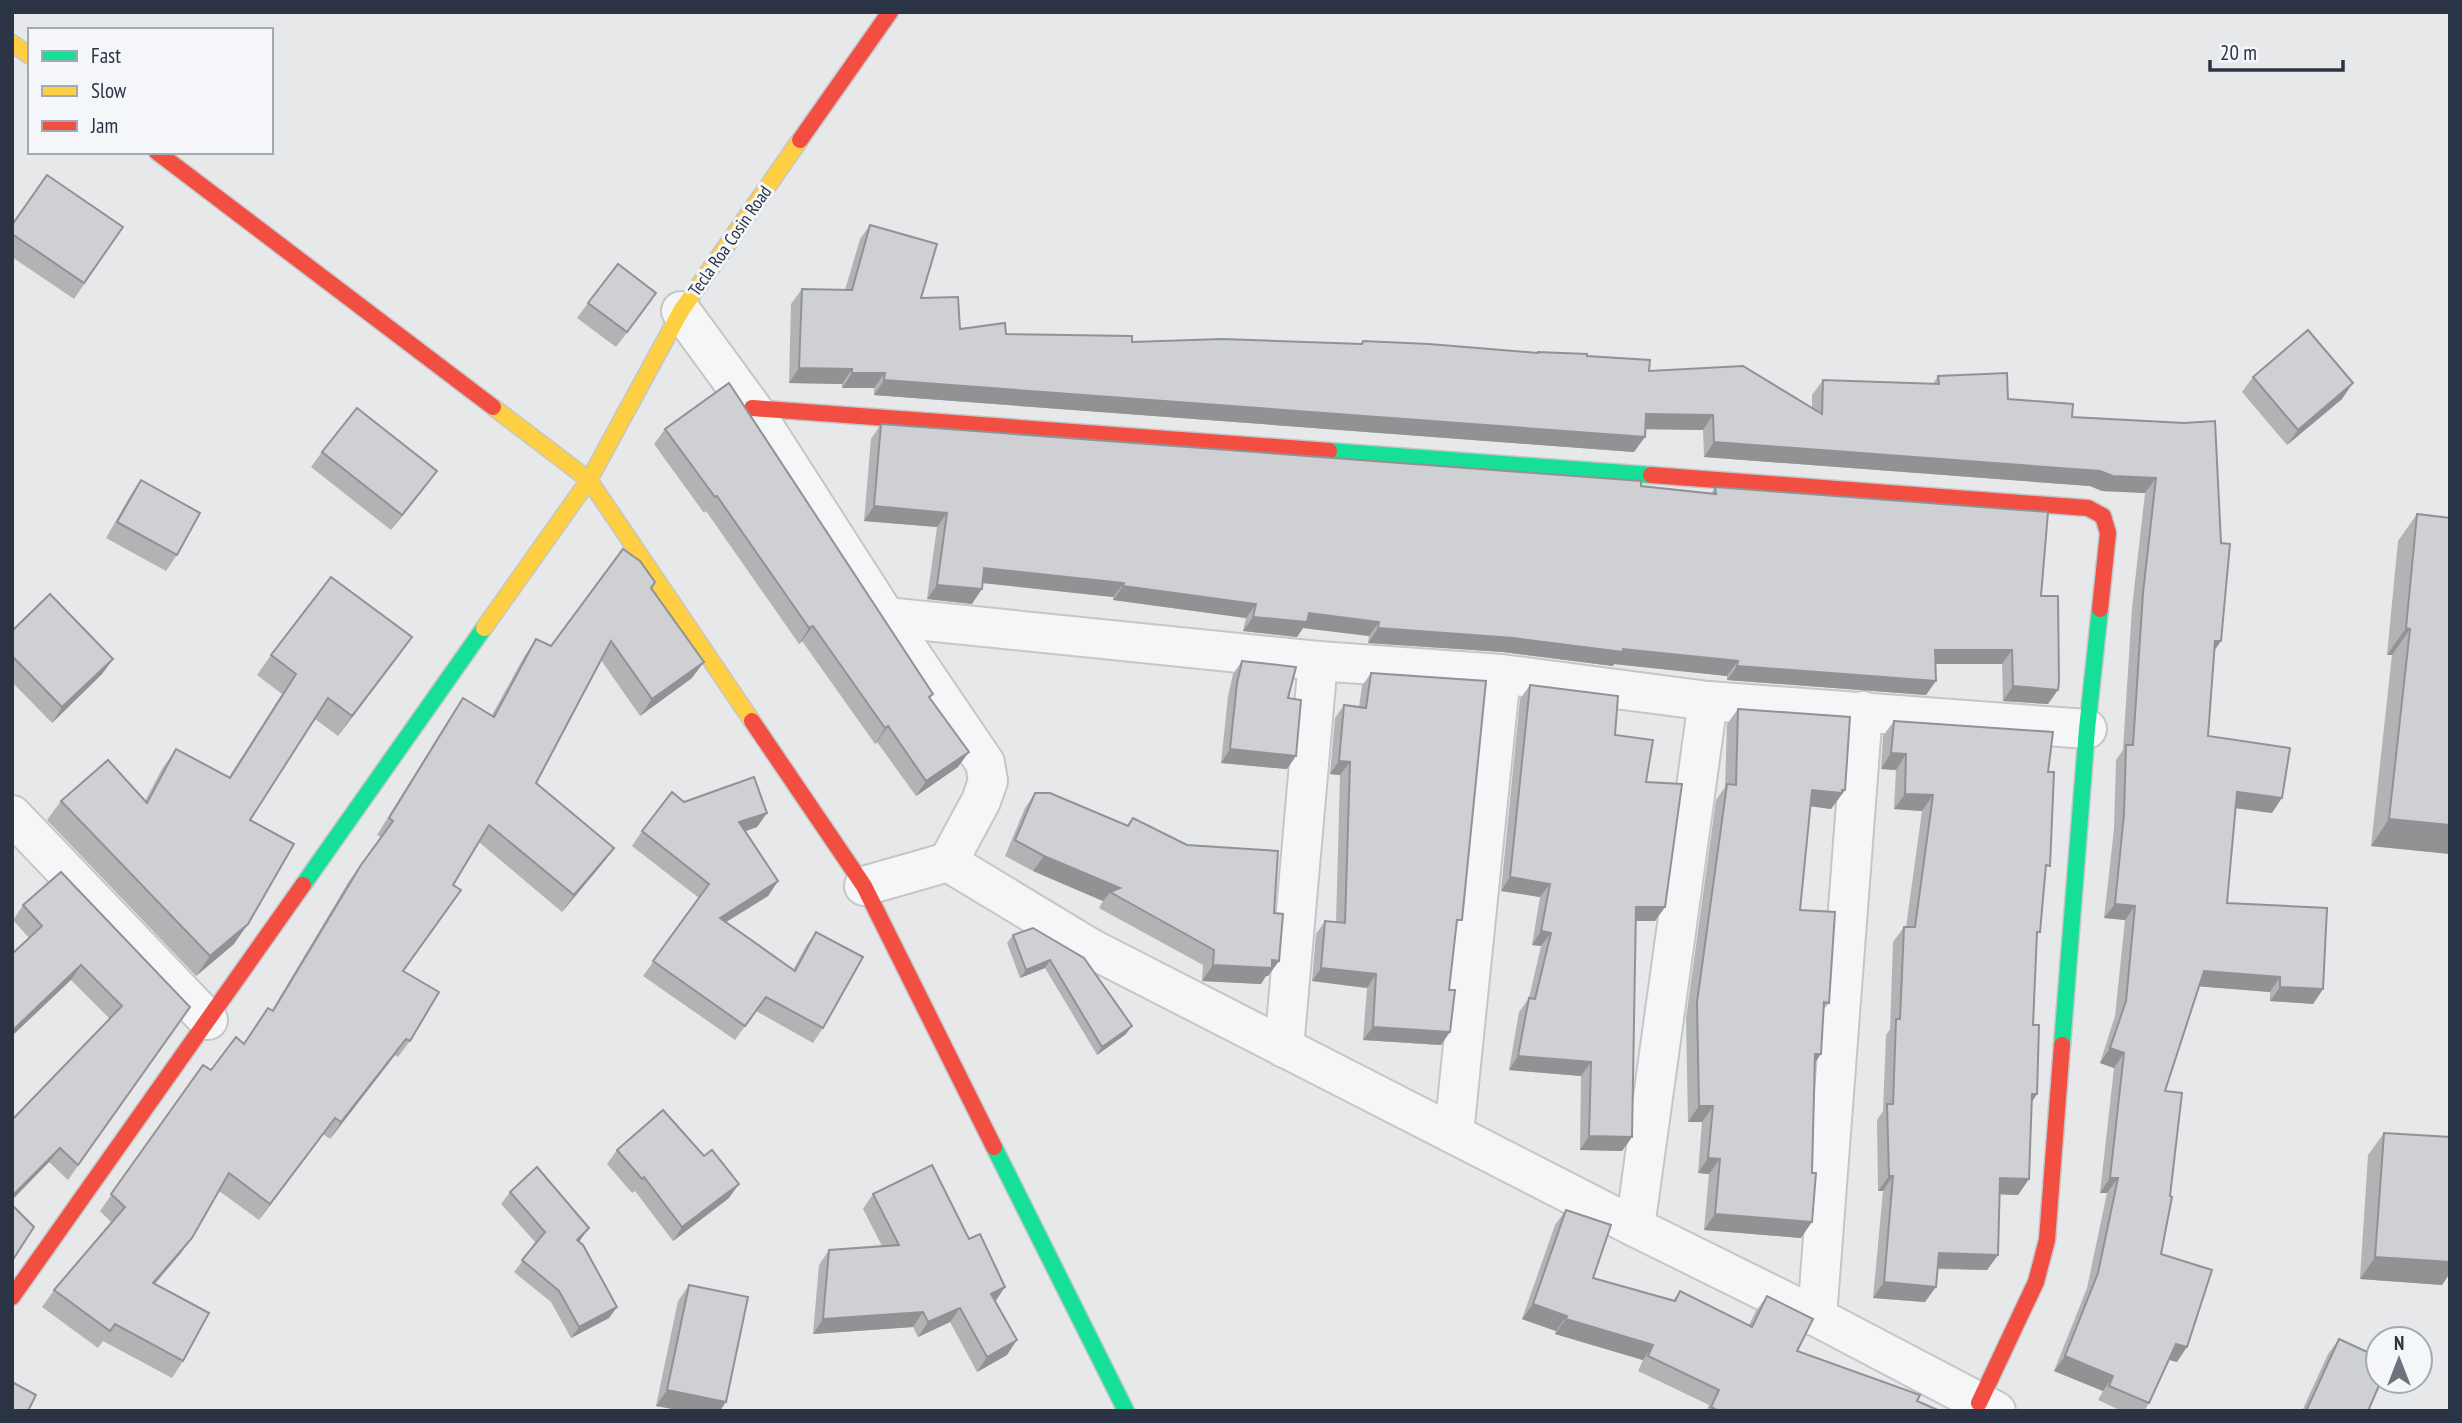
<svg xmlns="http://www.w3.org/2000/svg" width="2462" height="1423" font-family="'PT Sans Narrow',sans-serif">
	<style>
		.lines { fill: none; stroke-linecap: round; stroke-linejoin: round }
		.street-casing { stroke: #c4c6c8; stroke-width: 42 }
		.fast-casing { stroke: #c4c6c8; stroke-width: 19 }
		.slow-casing { stroke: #c4c6c8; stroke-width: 19 }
		.jam-casing { stroke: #c4c6c8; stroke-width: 19 }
		.street { stroke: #f5f6f7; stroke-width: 38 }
		.fast { stroke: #16e098; stroke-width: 16 }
		.slow { stroke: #ffcf43; stroke-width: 16 }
		.jam { stroke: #f24e42; stroke-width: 16 }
		.wall { fill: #b1b3b5 }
		.shaded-wall { fill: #909294 }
		.building { fill: #ced0d3; stroke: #909294; stroke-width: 2 }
		.labels { text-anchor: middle; stroke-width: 6; stroke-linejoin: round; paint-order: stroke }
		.street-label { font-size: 18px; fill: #2b3445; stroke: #f4f6f9 }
	</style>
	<rect width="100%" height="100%" fill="#e6e8ea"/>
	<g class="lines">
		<g class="street-casing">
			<g id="street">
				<polyline points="681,311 752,408 886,617 985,763 988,781 981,801 948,862 864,886"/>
				<polyline points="886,617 1318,661 1501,674 1708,701 2087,729"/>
				<polyline points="12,815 208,1020"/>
				<polyline points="948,862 1092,949 1635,1227 1817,1317 1996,1411"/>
				<polyline points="1284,1048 1318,661"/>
				<polyline points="1454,1133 1501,674"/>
				<polyline points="1635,1227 1708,701"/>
				<polyline points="1817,1317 1863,711"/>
			</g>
		</g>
		<g class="fast-casing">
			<g id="fast">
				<polyline points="1329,451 1651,475"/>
				<polyline points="303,885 484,628"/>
				<polyline points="2062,1045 2087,729 2100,609"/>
				<polyline points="994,1147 1126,1411"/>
			</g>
		</g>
		<g class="slow-casing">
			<g id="slow">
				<polyline points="12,43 30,56"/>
				<polyline points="493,407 589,480 752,721"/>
				<polyline points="484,628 589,480 681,311 800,140"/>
			</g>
		</g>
		<g class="jam-casing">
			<g id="jam">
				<polyline points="800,140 890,12"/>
				<polyline points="157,152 493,407"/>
				<polyline points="752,408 1329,451"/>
				<polyline points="1651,475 2088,508 2103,516 2108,533 2100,609"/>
				<polyline points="752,721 864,886 994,1147"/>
				<polyline points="12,1297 303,885"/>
				<polyline points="1979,1403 2036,1282 2047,1240 2062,1045"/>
			</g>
		</g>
		<use href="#street" class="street"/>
		<use href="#fast" class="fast"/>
		<use href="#slow" class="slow"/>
		<use href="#jam" class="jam"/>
	</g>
	<g class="wall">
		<polygon points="12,225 123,227 74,299 12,257"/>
		<polygon points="870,225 921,298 960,329 1006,334 1132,342 1360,344 1363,341 1537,353 1538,352 1587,356 1812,408 1812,395 1823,380 1933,384 1938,376 2008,399 2072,417 2184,423 2221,641 2215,650 2208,736 2272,813 2236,808 2227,903 2323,989 2313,1004 2270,1001 2270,992 2199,986 2165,1091 2161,1254 2177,1362 2169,1360 2149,1403 2144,1411 2122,1411 2098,1400 2103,1391 2054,1371 2087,1288 2107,1193 2100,1193 2114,1068 2100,1063 2115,1016 2125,920 2104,918 2114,829 2116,760 2123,750 2132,608 2145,493 2102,491 2090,486 1704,457 1703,430 1645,429 1634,452 874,395 874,388 842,388 842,384 789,383 791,304 802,289 845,290 860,239"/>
		<polygon points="588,303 646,308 616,347 577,318"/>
		<polygon points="2253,377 2342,399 2287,445 2242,392"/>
		<polygon points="881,424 1641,486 1711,494 1715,487 2041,596 2048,704 2003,701 2002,664 1936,664 1926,695 1727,680 1727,676 1614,664 1613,666 1503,652 1368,643 1369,636 1303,628 1297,637 1243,631 1246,618 1113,600 1113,597 982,583 972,604 927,599 937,527 864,521 871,439"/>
		<polygon points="665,429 933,694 930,698 958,767 916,796 877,742 875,744 802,641 799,644 706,511 704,513 654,444"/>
		<polygon points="322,452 426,486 391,530 311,467"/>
		<polygon points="141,480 177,555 166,571 106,538 130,496"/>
		<polygon points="2417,514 2450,854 2371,846 2392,655 2387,655 2398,541"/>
		<polygon points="651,588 692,678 640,716 601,660 536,783 602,864 562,912 479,842 403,971 410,1041 398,1057 395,1055 330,1139 323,1134 259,1220 219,1191 180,1254 155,1284 183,1361 172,1378 103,1341 98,1348 42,1307 54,1290 112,1223 100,1211 203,1065 211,1070 244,1043 268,1008 272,1010 349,881 381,837 377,835 452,714 463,698 492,715 525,655 536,639 551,646"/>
		<polygon points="12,631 113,659 102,674 52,723 12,682"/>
		<polygon points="412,637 338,736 315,719 250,820 234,944 196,976 47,820 61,801 145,801 162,769 176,749 229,777 282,694 257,675 271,655"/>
		<polygon points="1242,661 1287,769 1221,763 1228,696 1233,674"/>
		<polygon points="1371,673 1456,928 1441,1045 1363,1040 1367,988 1312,981 1316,934 1325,921 1336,922 1340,775 1330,774 1335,718 1344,705 1359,707 1362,686"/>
		<polygon points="1530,685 1615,735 1646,782 1665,907 1655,921 1636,921 1632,1137 1622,1151 1580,1150 1581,1076 1509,1070 1519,1012 1529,998 1541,946 1532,945 1540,897 1501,891 1520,699"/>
		<polygon points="1738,709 1845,790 1831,809 1810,806 1800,910 1829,1003 1823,1010 1815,1063 1801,1238 1704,1230 1709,1174 1698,1173 1702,1122 1688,1122 1686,1018 1716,800 1725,787 1727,724"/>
		<polygon points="1894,721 2048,772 2046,871 2037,937 2033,1025 2037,1094 2032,1102 2029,1179 2018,1195 2000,1194 1998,1255 1987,1270 1937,1269 1925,1302 1873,1298 1883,1191 1878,1191 1877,1120 1883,1111 1886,1035 1890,1029 1893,942 1904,927 1906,927 1922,811 1894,809 1896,770 1881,769 1883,736"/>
		<polygon points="1035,793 1127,825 1133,818 1274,913 1279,961 1268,976 1266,976 1261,984 1202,981 1203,965 1099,908 1103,901 1033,871 1005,856 1025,808"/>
		<polygon points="684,802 767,813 757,827 745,831 778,881 768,896 726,922 793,970 806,946 816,932 823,1028 813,1043 756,1011 735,1040 643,976 699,898 632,846 642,831"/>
		<polygon points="23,905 190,1007 68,1180 49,1162 12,1200 12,1120 110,1019 29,938 13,920"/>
		<polygon points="1033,928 1126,1034 1097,1055 1045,968 1020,978 1007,943 1013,935"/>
		<polygon points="2384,1133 2450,1137 2450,1273 2442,1285 2360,1279 2368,1155"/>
		<polygon points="617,1150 729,1198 673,1241 635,1191 632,1193 607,1164"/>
		<polygon points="510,1192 581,1239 579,1242 617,1307 609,1318 571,1338 551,1302 514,1272 536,1243 501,1204"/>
		<polygon points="873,1194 995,1301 1007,1355 977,1372 950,1322 918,1337 913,1327 813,1334 819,1265 829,1250 882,1246 863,1209"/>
		<polygon points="1566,1210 1593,1278 1673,1301 1680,1291 1749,1325 1756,1311 1767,1296 1797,1351 1940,1411 1706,1411 1709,1405 1638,1371 1643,1360 1555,1334 1556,1331 1522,1319 1555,1225"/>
		<polygon points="689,1285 720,1411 656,1406 678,1301"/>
		<polygon points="2339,1339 2368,1411 2302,1411 2328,1354"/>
	</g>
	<g class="shaded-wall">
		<polygon points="799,368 852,369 842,384 789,383"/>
		<polygon points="852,373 885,373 874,388 842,388"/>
		<polygon points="884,380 1645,437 1634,452 874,395"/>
		<polygon points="2353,383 2342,399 2287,445 2298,430"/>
		<polygon points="1646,414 1713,415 1703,430 1636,429"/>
		<polygon points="1714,442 2100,471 2156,478 2145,493 2102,491 2090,486 1704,457"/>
		<polygon points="437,471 426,486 391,530 402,515"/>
		<polygon points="874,506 947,513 937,527 864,521"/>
		<polygon points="984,568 1124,583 1113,597 974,582"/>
		<polygon points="937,585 982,589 972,604 927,599"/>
		<polygon points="1123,586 1256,604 1246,618 1113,600"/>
		<polygon points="1309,613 1379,622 1369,636 1303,628 1297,637 1243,631 1253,617"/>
		<polygon points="813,626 802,641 799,644 809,628"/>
		<polygon points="1378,628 1513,638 1738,661 1727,676 1614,664 1613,666 1503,652 1368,643"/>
		<polygon points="2406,628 2410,629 2392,655 2387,655"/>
		<polygon points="412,637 398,657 338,736 352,716"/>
		<polygon points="2215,641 2221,641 2210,656"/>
		<polygon points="1935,650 2012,650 2002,664 1925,664"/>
		<polygon points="113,659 102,674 52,723 62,707"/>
		<polygon points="704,662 692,678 640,716 652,699"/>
		<polygon points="1737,666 1936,681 1926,695 1727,680"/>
		<polygon points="2013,686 2058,690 2048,704 2003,701"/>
		<polygon points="888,726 877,742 875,744 885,728"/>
		<polygon points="1230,749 1296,756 1287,769 1221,763"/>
		<polygon points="969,752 958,767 916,796 926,781"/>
		<polygon points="1891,753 1906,754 1896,770 1881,769"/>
		<polygon points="1339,761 1350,762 1340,775 1330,774"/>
		<polygon points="1812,790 1845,790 1831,809 1801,805"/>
		<polygon points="2237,792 2282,798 2272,813 2227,807"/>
		<polygon points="1905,794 1933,795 1922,811 1894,809"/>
		<polygon points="767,813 757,827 729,837 739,822"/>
		<polygon points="2389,819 2450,825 2450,854 2371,846"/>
		<polygon points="614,848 602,864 562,912 574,895"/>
		<polygon points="1044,856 1120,888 1110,892 1103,901 1033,871"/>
		<polygon points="1510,877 1550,884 1540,897 1501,891"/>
		<polygon points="778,881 768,896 710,932 720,918"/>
		<polygon points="2115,904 2135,906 2125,920 2104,918"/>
		<polygon points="1636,907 1665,907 1655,921 1626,921"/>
		<polygon points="248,924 234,944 196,976 210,956"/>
		<polygon points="1541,931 1551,933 1541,946 1532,945"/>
		<polygon points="1050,960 1045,968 1020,978 1026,970"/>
		<polygon points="1272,960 1279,961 1268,976 1266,976 1261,984 1202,981 1213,965"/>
		<polygon points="81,965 71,980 12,1036 12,1031"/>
		<polygon points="1321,968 1376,974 1367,988 1312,981"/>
		<polygon points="2204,971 2280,977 2270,992 2194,986"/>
		<polygon points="2280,987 2323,989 2313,1004 2270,1001"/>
		<polygon points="1132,1026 1126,1034 1097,1055 1102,1047"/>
		<polygon points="1373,1027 1450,1032 1441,1045 1363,1040"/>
		<polygon points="406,1039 395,1055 330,1139 341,1122"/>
		<polygon points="2110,1048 2124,1053 2114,1068 2100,1063"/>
		<polygon points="1815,1054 1821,1054 1810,1070"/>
		<polygon points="1518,1056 1591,1062 1581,1076 1509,1070"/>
		<polygon points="2032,1094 2037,1094 2027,1109"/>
		<polygon points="1699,1106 1713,1106 1702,1122 1688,1122"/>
		<polygon points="335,1118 323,1134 259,1220 270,1204"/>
		<polygon points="1589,1136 1632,1137 1622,1151 1580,1150"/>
		<polygon points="60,1148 49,1162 12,1200 12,1196"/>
		<polygon points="1708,1158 1720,1159 1709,1174 1698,1173"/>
		<polygon points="1889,1176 1893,1176 1883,1191 1878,1191"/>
		<polygon points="2000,1178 2029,1179 2018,1195 1990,1194"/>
		<polygon points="2110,1178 2118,1178 2107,1193 2100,1193"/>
		<polygon points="739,1184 729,1198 673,1241 682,1227"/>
		<polygon points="1715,1214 1812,1222 1801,1238 1704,1230"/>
		<polygon points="589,1228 581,1239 569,1251 577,1240"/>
		<polygon points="192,1238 180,1254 141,1299 153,1283"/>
		<polygon points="1939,1253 1998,1255 1987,1270 1928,1268"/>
		<polygon points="2375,1257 2450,1262 2450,1273 2442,1285 2360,1279"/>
		<polygon points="1884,1282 1936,1287 1925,1302 1873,1298"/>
		<polygon points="1005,1287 995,1302 991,1294"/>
		<polygon points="1533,1304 1567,1316 1556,1331 1522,1319"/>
		<polygon points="617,1307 609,1318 571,1338 579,1327"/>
		<polygon points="960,1308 950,1322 918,1337 928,1322"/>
		<polygon points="923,1312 913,1327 813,1334 823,1319"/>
		<polygon points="1566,1319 1653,1345 1643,1360 1555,1334"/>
		<polygon points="1017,1340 1007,1355 977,1372 987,1357"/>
		<polygon points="2176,1344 2187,1347 2177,1362 2166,1359"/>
		<polygon points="2065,1356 2113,1376 2103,1391 2054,1371"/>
		<polygon points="667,1390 726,1402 720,1411 682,1411 656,1406"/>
	</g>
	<g class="building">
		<polygon points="47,175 123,227 84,283 12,234 12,225"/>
		<polygon points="870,225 937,244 921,298 958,297 960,329 1005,323 1006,334 1132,336 1132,342 1222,339 1362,344 1363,341 1429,344 1538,353 1538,352 1587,354 1587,356 1650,360 1649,371 1743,366 1822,414 1823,380 1939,384 1938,376 2007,373 2008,399 2073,404 2072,417 2184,423 2215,421 2221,543 2230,544 2221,641 2215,641 2208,736 2290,748 2282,798 2237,792 2227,903 2327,908 2323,989 2280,987 2280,977 2204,971 2165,1091 2182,1093 2170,1196 2172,1197 2161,1254 2212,1270 2187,1347 2176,1344 2149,1403 2109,1386 2113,1376 2065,1356 2098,1273 2118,1178 2110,1178 2124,1053 2110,1048 2126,1001 2135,906 2115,904 2124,814 2126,745 2133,745 2143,593 2156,478 2113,476 2100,471 1714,442 1713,415 1646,414 1645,437 884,380 885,373 852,373 852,369 799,368 802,289 852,290"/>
		<polygon points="618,264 656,293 627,332 588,303"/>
		<polygon points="2308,330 2353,383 2298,430 2253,377"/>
		<polygon points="729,383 933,694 929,697 969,752 926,781 888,726 885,728 813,626 809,628 717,496 715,497 665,429"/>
		<polygon points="357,408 437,471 402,515 322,452"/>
		<polygon points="881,424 1641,481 1641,486 1716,494 1715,487 2048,512 2041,596 2058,596 2059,682 2058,690 2013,686 2012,650 1935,650 1936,681 1737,666 1738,661 1623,649 1623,652 1513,638 1378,628 1379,622 1309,613 1307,622 1253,617 1256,604 1123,586 1124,583 984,568 982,589 937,585 947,513 874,506"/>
		<polygon points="141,480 200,513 177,555 117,522"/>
		<polygon points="2417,514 2450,518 2450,825 2389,819 2410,629 2406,628"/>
		<polygon points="623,549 640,561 655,582 651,588 704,662 652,699 611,641 536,783 614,848 574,895 489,825 453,885 461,890 403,971 439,992 410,1041 406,1039 341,1122 335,1118 270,1204 229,1173 192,1238 153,1283 209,1313 183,1361 115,1324 110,1331 54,1290 125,1207 111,1194 203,1065 211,1070 236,1037 244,1044 268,1008 273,1011 361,865 393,821 389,818 463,698 494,717 536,639 551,646"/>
		<polygon points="331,577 412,637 352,716 328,698 250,820 294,844 248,924 210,956 61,801 108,760 147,803 176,749 230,778 296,674 271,655"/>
		<polygon points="50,594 113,659 62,707 12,656 12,631"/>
		<polygon points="1242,661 1296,667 1288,698 1301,700 1296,756 1230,749 1237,683"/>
		<polygon points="1371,673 1486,681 1462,920 1457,920 1449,990 1455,990 1450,1032 1373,1027 1376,974 1321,968 1325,921 1345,923 1350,762 1339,761 1344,705 1366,708"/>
		<polygon points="1530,685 1618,696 1615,735 1653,740 1646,782 1682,784 1665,907 1636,907 1632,1137 1589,1136 1591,1062 1518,1056 1529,998 1535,999 1551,933 1541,931 1550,884 1510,877"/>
		<polygon points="1738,709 1850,717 1845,790 1842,790 1842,793 1812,790 1800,910 1835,912 1829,1003 1824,1002 1821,1054 1815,1054 1812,1173 1816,1173 1812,1222 1715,1214 1720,1159 1708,1158 1713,1106 1699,1106 1697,1002 1727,784 1736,785"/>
		<polygon points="1894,721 2053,732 2048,772 2054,772 2050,866 2046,865 2040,932 2037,932 2033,1025 2039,1025 2037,1094 2032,1094 2029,1179 2000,1178 1998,1255 1939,1253 1936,1287 1884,1282 1893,1176 1889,1176 1887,1104 1893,1104 1896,1019 1900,1019 1904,927 1915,927 1933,795 1905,794 1906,754 1891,753"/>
		<polygon points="754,777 767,813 739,822 778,881 720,918 795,971 816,932 863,957 823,1028 766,997 745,1026 653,961 709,884 642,831 672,792 684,802"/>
		<polygon points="1035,793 1050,793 1128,826 1133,818 1187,845 1278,851 1274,913 1283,914 1279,961 1272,960 1272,968 1213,965 1214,950 1110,892 1120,888 1044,856 1015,840"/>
		<polygon points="61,872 190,1007 78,1165 60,1148 12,1196 12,1120 122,1006 81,965 12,1031 12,954 42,926 23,905"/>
		<polygon points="1033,928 1084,958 1132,1026 1102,1047 1050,960 1026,970 1013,935"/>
		<polygon points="663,1110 704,1156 712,1150 739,1184 682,1227 644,1177 642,1179 617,1150"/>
		<polygon points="2384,1133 2450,1137 2450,1262 2375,1257"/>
		<polygon points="932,1165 969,1239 980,1234 1005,1287 991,1294 1017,1340 987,1357 960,1308 928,1322 923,1312 823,1319 829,1250 899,1245 873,1194"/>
		<polygon points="537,1167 589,1228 577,1240 583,1245 617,1307 579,1327 559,1291 522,1260 545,1232 510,1192"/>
		<polygon points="12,1205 34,1227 12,1261"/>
		<polygon points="1566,1210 1611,1225 1593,1278 1675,1301 1680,1291 1752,1327 1767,1296 1813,1319 1797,1351 1920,1395 1917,1401 1940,1411 1719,1411 1711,1407 1719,1390 1648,1356 1653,1345 1566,1319 1567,1316 1533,1304"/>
		<polygon points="689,1285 748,1297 726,1402 667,1390"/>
		<polygon points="2339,1339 2378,1357 2378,1381 2381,1381 2368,1411 2306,1411"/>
		<polygon points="12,1382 36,1395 28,1411 12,1411"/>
	</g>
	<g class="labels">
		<g class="street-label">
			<text transform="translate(730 241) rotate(-55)" y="6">Tecla Roa Cosin Road</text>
		</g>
	</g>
	<rect width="2462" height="1423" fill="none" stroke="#2b3445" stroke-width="28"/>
	<rect x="28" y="28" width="245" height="126" fill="#f4f6f9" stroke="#a4a8b1" stroke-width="2"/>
	<rect x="42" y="51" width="35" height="10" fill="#16e098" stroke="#a4a8b1" stroke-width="2"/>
	<text x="91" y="63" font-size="21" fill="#2b3445">Fast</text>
	<rect x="42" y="86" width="35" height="10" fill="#ffcf43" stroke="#a4a8b1" stroke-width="2"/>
	<text x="91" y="98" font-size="21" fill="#2b3445">Slow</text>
	<rect x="42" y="121" width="35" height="10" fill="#f24e42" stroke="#a4a8b1" stroke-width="2"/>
	<text x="91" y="133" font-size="21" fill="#2b3445">Jam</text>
	<g transform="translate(2399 1360)"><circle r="33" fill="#f4f6f9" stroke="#a4a8b1" stroke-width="2"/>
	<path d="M0-5L12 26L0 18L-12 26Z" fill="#6c737f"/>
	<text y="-10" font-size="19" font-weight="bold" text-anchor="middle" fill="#2b3445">N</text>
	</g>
	<path d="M2210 60v10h133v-10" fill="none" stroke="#2b3445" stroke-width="3.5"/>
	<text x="2220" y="60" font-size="21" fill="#2b3445" stroke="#f4f6f9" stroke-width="5" paint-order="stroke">20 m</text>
</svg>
